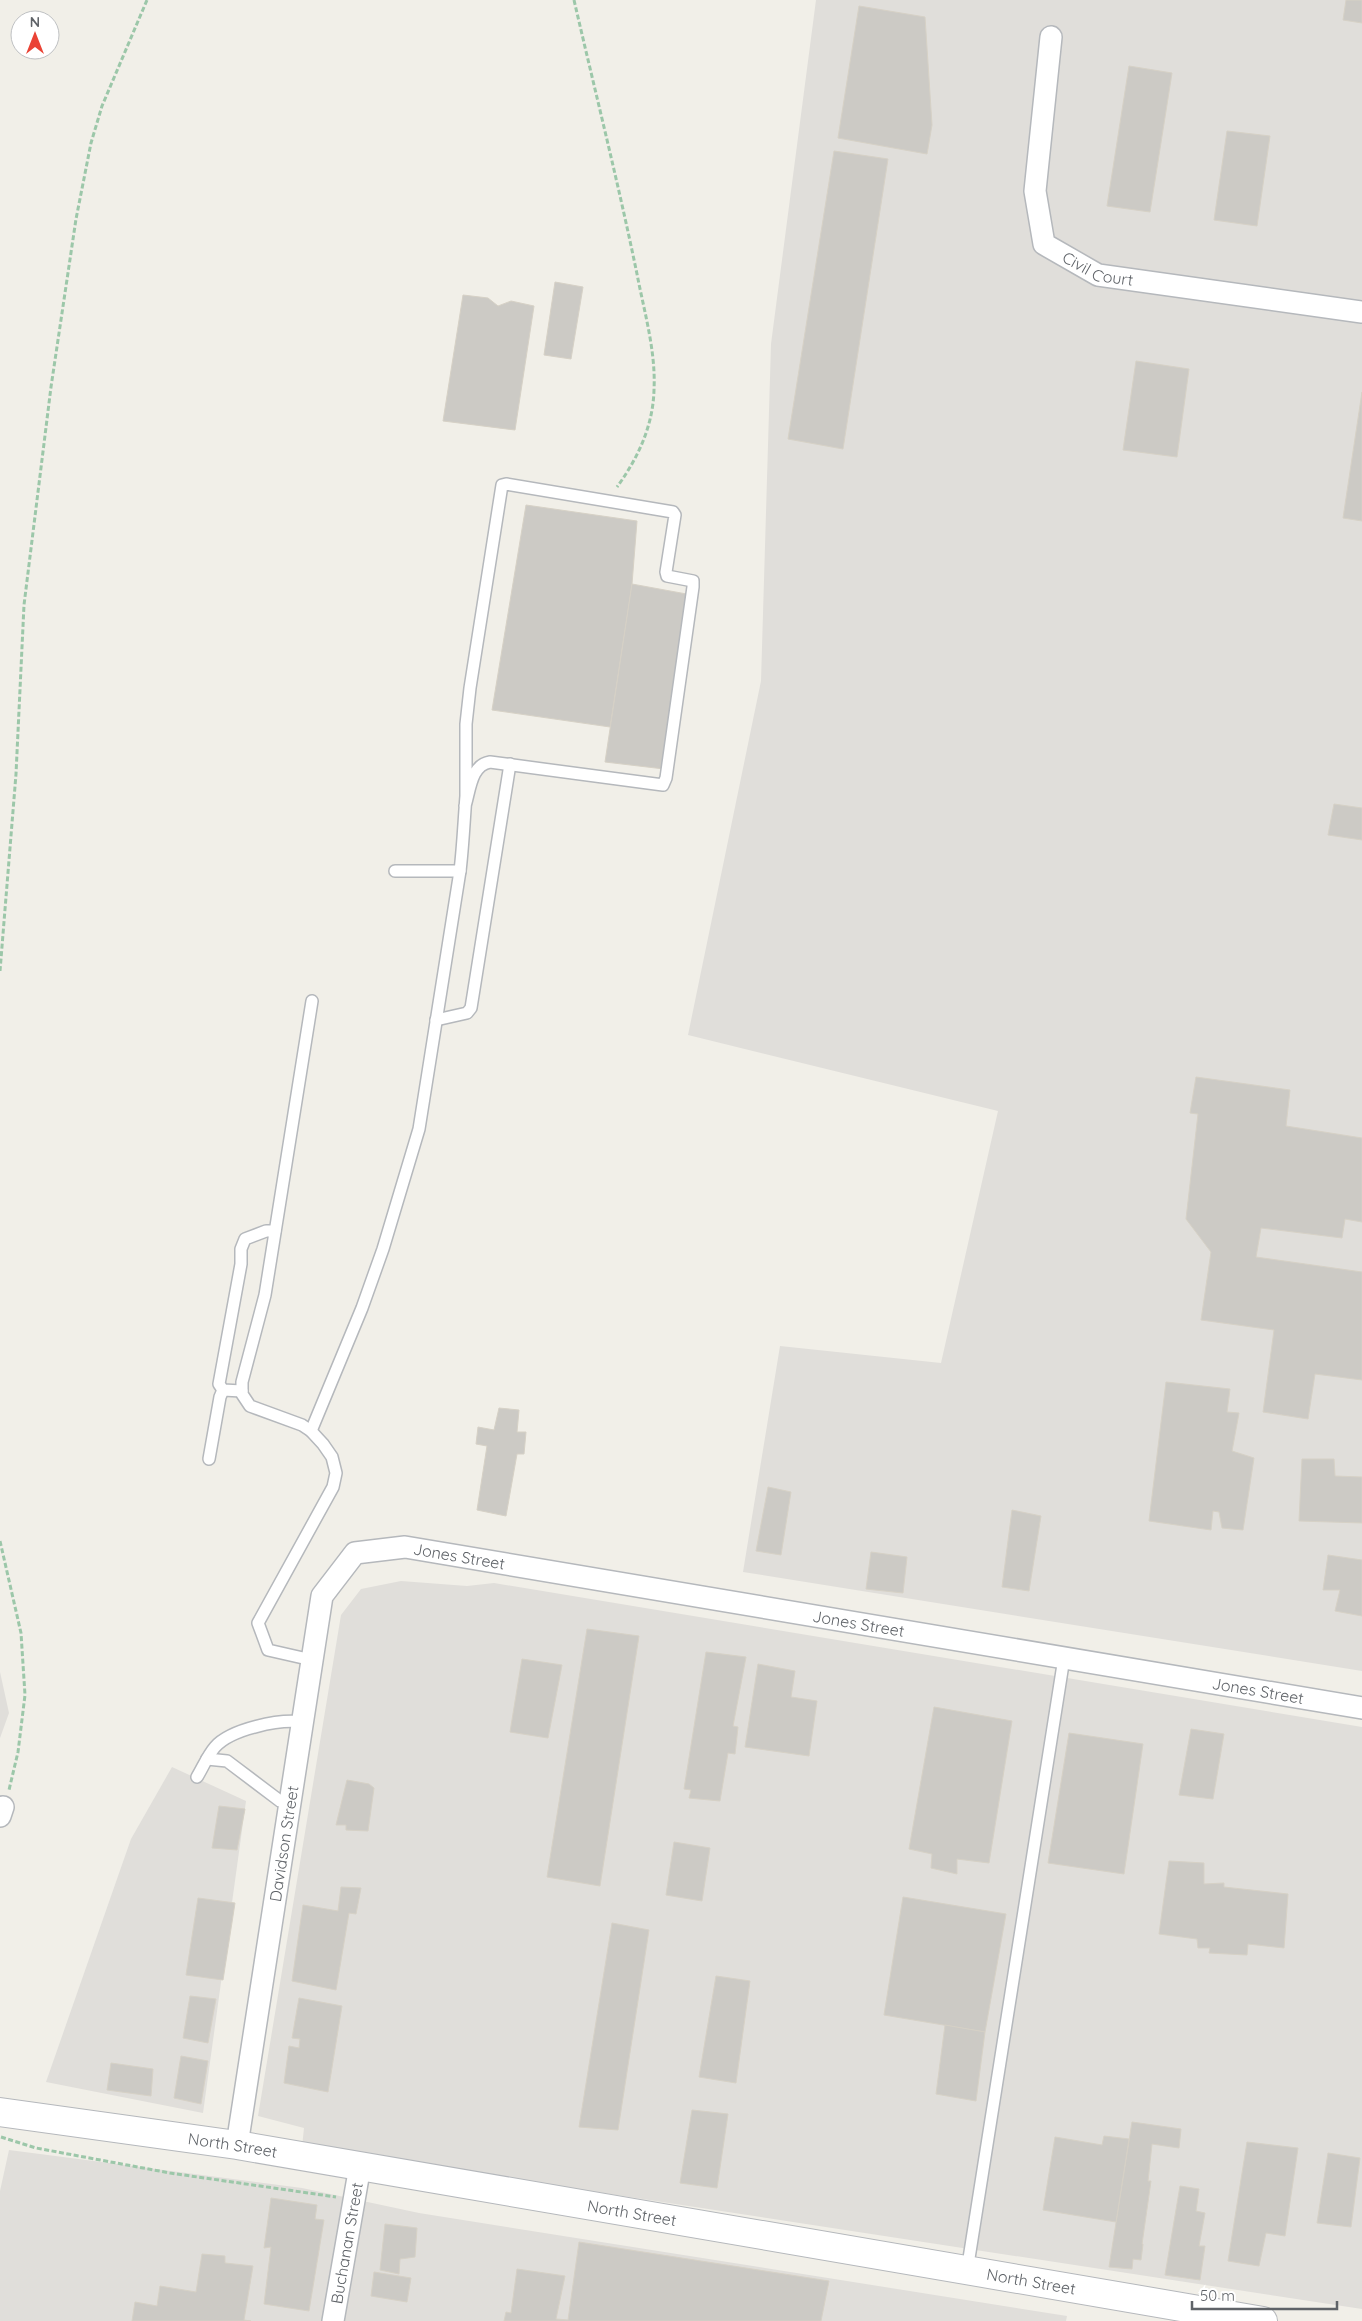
<svg xmlns="http://www.w3.org/2000/svg" width="1362" height="2321" font-family="Quicksand,sans-serif">
	<style>
		.industrial { fill: #e0deda }
		.building { fill: #cccac5; stroke: #d6d1c6 }
		.lines { fill: none; stroke-linecap: round; stroke-linejoin: round }
		.service-casing { stroke: #b5b8bc; stroke-width: 14 }
		.minor-casing { stroke: #b5b8bc; stroke-width: 24 }
		.tertiary-casing { stroke: #b5b8bc; stroke-width: 30 }
		.path { stroke: #9cc7a9; stroke-width: 3; stroke-dasharray: 5 2.5; stroke-linecap: butt }
		.service { stroke: #fff; stroke-width: 11 }
		.minor { stroke: #fff; stroke-width: 21 }
		.tertiary { stroke: #fff; stroke-width: 28 }
		.labels { text-anchor: middle; stroke-width: 4; stroke-linejoin: round; paint-order: stroke }
		.street-label { font-size: 16px; fill: #5f6368; stroke: #fff }
	</style>
	<rect width="100%" height="100%" fill="#f1efe8"/>
	<g class="industrial">
		<polygon points="816,0 1362,0 1362,1671 743,1572 780,1346 941,1363 998,1111 688,1035 761,681 771,344"/>
		<polygon points="401,1581 467,1586 494,1583 1362,1727 1362,2309 302,2147 304,2128 258,2116 341,1615 361,1589"/>
		<polygon points="0,1672 9,1713 0,1738"/>
		<polygon points="172,1767 246,1801 203,2113 46,2082 131,1839"/>
		<polygon points="9,2150 302,2188 419,2213 1067,2316 1066,2321 0,2321 0,2191"/>
	</g>
	<g class="building">
		<polygon points="1346,0 1362,0 1362,23 1343,20"/>
		<polygon points="859,6 925,17 932,125 927,154 838,138"/>
		<polygon points="1129,66 1172,73 1150,212 1107,206"/>
		<polygon points="1227,131 1270,136 1257,226 1214,220"/>
		<polygon points="834,151 888,159 843,449 788,439"/>
		<polygon points="555,282 583,287 571,359 544,355"/>
		<polygon points="463,295 488,298 498,306 511,301 534,306 515,430 443,421"/>
		<polygon points="1136,361 1189,369 1177,457 1123,450"/>
		<polygon points="1362,392 1362,521 1343,518"/>
		<polygon points="526,505 637,521 632,584 610,727 492,710"/>
		<polygon points="632,584 692,595 664,769 605,762"/>
		<polygon points="1334,804 1362,808 1362,840 1328,835"/>
		<polygon points="1196,1077 1290,1090 1286,1126 1362,1138 1362,1222 1345,1219 1342,1238 1261,1228 1256,1257 1362,1272 1362,1380 1315,1374 1308,1419 1263,1412 1274,1330 1201,1320 1211,1252 1186,1219 1198,1114 1190,1113"/>
		<polygon points="1166,1382 1230,1389 1227,1412 1239,1413 1232,1451 1254,1458 1243,1530 1222,1528 1219,1512 1213,1511 1211,1530 1149,1521"/>
		<polygon points="499,1408 519,1410 517,1432 526,1432 524,1454 517,1454 506,1516 477,1510 487,1446 476,1444 478,1427 494,1430"/>
		<polygon points="1302,1459 1334,1459 1335,1476 1362,1477 1362,1523 1299,1521"/>
		<polygon points="768,1487 791,1492 781,1555 756,1551"/>
		<polygon points="1012,1510 1041,1516 1029,1591 1002,1587"/>
		<polygon points="871,1552 907,1557 903,1593 866,1589"/>
		<polygon points="1328,1555 1362,1560 1362,1616 1335,1611 1340,1590 1323,1590"/>
		<polygon points="587,1629 639,1636 600,1886 547,1877"/>
		<polygon points="706,1652 746,1657 733,1726 738,1727 735,1754 728,1753 720,1801 689,1798 691,1790 684,1789"/>
		<polygon points="522,1659 562,1665 548,1738 510,1732"/>
		<polygon points="758,1664 795,1671 791,1697 817,1701 809,1756 745,1747"/>
		<polygon points="934,1707 1012,1721 989,1863 957,1859 957,1874 931,1868 932,1854 909,1849"/>
		<polygon points="1191,1729 1224,1734 1213,1799 1179,1795"/>
		<polygon points="1069,1733 1143,1744 1124,1874 1048,1863"/>
		<polygon points="347,1780 369,1784 374,1788 368,1831 346,1830 346,1825 336,1825"/>
		<polygon points="219,1806 245,1809 237,1850 212,1848"/>
		<polygon points="674,1842 710,1848 702,1901 666,1895"/>
		<polygon points="1169,1861 1204,1863 1204,1884 1224,1883 1224,1887 1288,1894 1284,1948 1248,1944 1247,1955 1209,1953 1210,1948 1198,1948 1197,1939 1159,1934"/>
		<polygon points="341,1887 361,1888 356,1914 349,1913 336,1990 292,1981 303,1905 338,1911"/>
		<polygon points="903,1897 1006,1914 985,2032 884,2015"/>
		<polygon points="198,1898 235,1903 223,1980 186,1975"/>
		<polygon points="612,1923 649,1930 618,2130 579,2127"/>
		<polygon points="716,1976 750,1981 736,2083 699,2077"/>
		<polygon points="190,1996 216,1999 208,2043 183,2038"/>
		<polygon points="299,1998 342,2006 328,2092 284,2083 289,2046 299,2048 300,2039 292,2038"/>
		<polygon points="945,2025 985,2032 976,2101 936,2094"/>
		<polygon points="181,2056 208,2061 201,2104 174,2098"/>
		<polygon points="111,2063 153,2069 151,2096 107,2090"/>
		<polygon points="692,2110 728,2114 717,2188 680,2183"/>
		<polygon points="1132,2122 1181,2129 1179,2148 1152,2144 1148,2181 1151,2181 1142,2244 1143,2244 1141,2260 1133,2259 1132,2269 1109,2267"/>
		<polygon points="1104,2136 1129,2139 1116,2222 1043,2210 1055,2137 1102,2145"/>
		<polygon points="1247,2142 1298,2148 1285,2236 1266,2233 1259,2266 1228,2261"/>
		<polygon points="1328,2153 1360,2158 1351,2227 1317,2223"/>
		<polygon points="1180,2186 1199,2189 1196,2211 1205,2213 1199,2246 1205,2246 1200,2280 1165,2275"/>
		<polygon points="271,2198 317,2205 315,2219 324,2220 309,2311 264,2304 271,2247 264,2248"/>
		<polygon points="385,2224 417,2228 415,2257 400,2259 399,2274 380,2270"/>
		<polygon points="579,2242 829,2281 821,2321 504,2321 506,2312 511,2313 517,2269 565,2276 556,2319 568,2320"/>
		<polygon points="202,2254 225,2256 225,2263 253,2266 244,2320 251,2321 132,2321 135,2302 157,2306 160,2286 196,2292"/>
		<polygon points="374,2272 411,2278 407,2302 371,2296"/>
	</g>
	<g class="lines">
		<g class="service-casing">
			<g id="service">
				<polyline points="395,871 460,871"/>
				<polyline points="312,1001 265,1295 242,1382 242,1394 250,1406 302,1425 311,1431 323,1444 332,1457 336,1473 333,1487 258,1623 268,1650 312,1660"/>
				<polyline points="436,1020 467,1013 471,1008 510,764"/>
				<polyline points="242,1391 223,1390 219,1384 241,1264 241,1249 245,1239 266,1231 275,1231"/>
				<path d="M311 1431 362 1308 383 1249 419 1129 460 871C463 846 464 821 466 796V724L470 688 502 485 506 484 673 512 675 515 666 572 667 576 693 581V587L666 778 663 785 490 762C471 765 470 790 465 806"/>
				<polyline points="209,1459 220,1397 223,1390"/>
				<polyline points="207,1759 227,1761 280,1801 290,1805"/>
				<path d="M197 1777C203 1767 208 1755 215 1747 231 1729 279 1719 302 1722"/>
				<polyline points="967,2271 1064,1658"/>
			</g>
		</g>
		<g class="minor-casing">
			<g id="minor">
				<path id="s1" d="M1051 37 1035 191 1044 244 1098 275 1362 312"/>
				<polyline points="0,1816 3,1807"/>
				<path id="s2" d="M237 2145 322 1596 355 1553 405 1547 1362 1708"/>
				<path id="s3" d="M333 2321 360 2166"/>
			</g>
		</g>
		<g class="tertiary-casing">
			<g id="tertiary">
				<path id="s4" d="M0 2112 237 2145 1263 2321"/>
			</g>
		</g>
		<g class="path">
			<path d="M574 0C595 91 618 182 637 274 644 311 656 351 654 390 653 426 638 458 617 487"/>
			<polyline points="0,971 16,774 24,605 51,387 76,219 91,143 102,106 147,0"/>
			<polyline points="0,1541 21,1633 25,1695 18,1752 9,1790"/>
			<polyline points="1,2137 36,2148 170,2173 336,2197"/>
		</g>
		<use href="#service" class="service"/>
		<use href="#minor" class="minor"/>
		<use href="#tertiary" class="tertiary"/>
	</g>
	<g class="labels">
		<g class="street-label">
			<text dy="6" stroke="none"><textPath href="#s1" startOffset="269">Civil Court</textPath></text>
			<text dy="6" stroke="none"><textPath href="#s2" startOffset="715">Jones Street</textPath></text>
			<text dy="6" stroke="none"><textPath href="#s2" startOffset="1120">Jones Street</textPath></text>
			<text dy="6" stroke="none"><textPath href="#s2" startOffset="1525">Jones Street</textPath></text>
			<text dy="6" stroke="none"><textPath href="#s2" startOffset="305">Davidson Street</textPath></text>
			<text dy="6" stroke="none"><textPath href="#s4" startOffset="235">North Street</textPath></text>
			<text dy="6" stroke="none"><textPath href="#s4" startOffset="640">North Street</textPath></text>
			<text dy="6" stroke="none"><textPath href="#s3" startOffset="79">Buchanan Street</textPath></text>
			<text dy="6" stroke="none"><textPath href="#s4" startOffset="1045">North Street</textPath></text>
		</g>
	</g>
	<g transform="translate(35 35)"><circle r="24" fill="#ffffff" stroke="#bfc1c3"/>
	<path d="M0-4L9 19L0 12L-9 19Z" fill="#ea4335"/>
	<text y="-8" font-size="14" font-weight="bold" text-anchor="middle" fill="#5f6368">N</text>
	</g>
	<path d="M1192 2301v8h145v-8" fill="none" stroke="#5f6368" stroke-width="2.5"/>
	<text x="1200" y="2301" font-size="15" fill="#5f6368" stroke="#ffffff" stroke-width="4" paint-order="stroke">50 m</text>
</svg>
